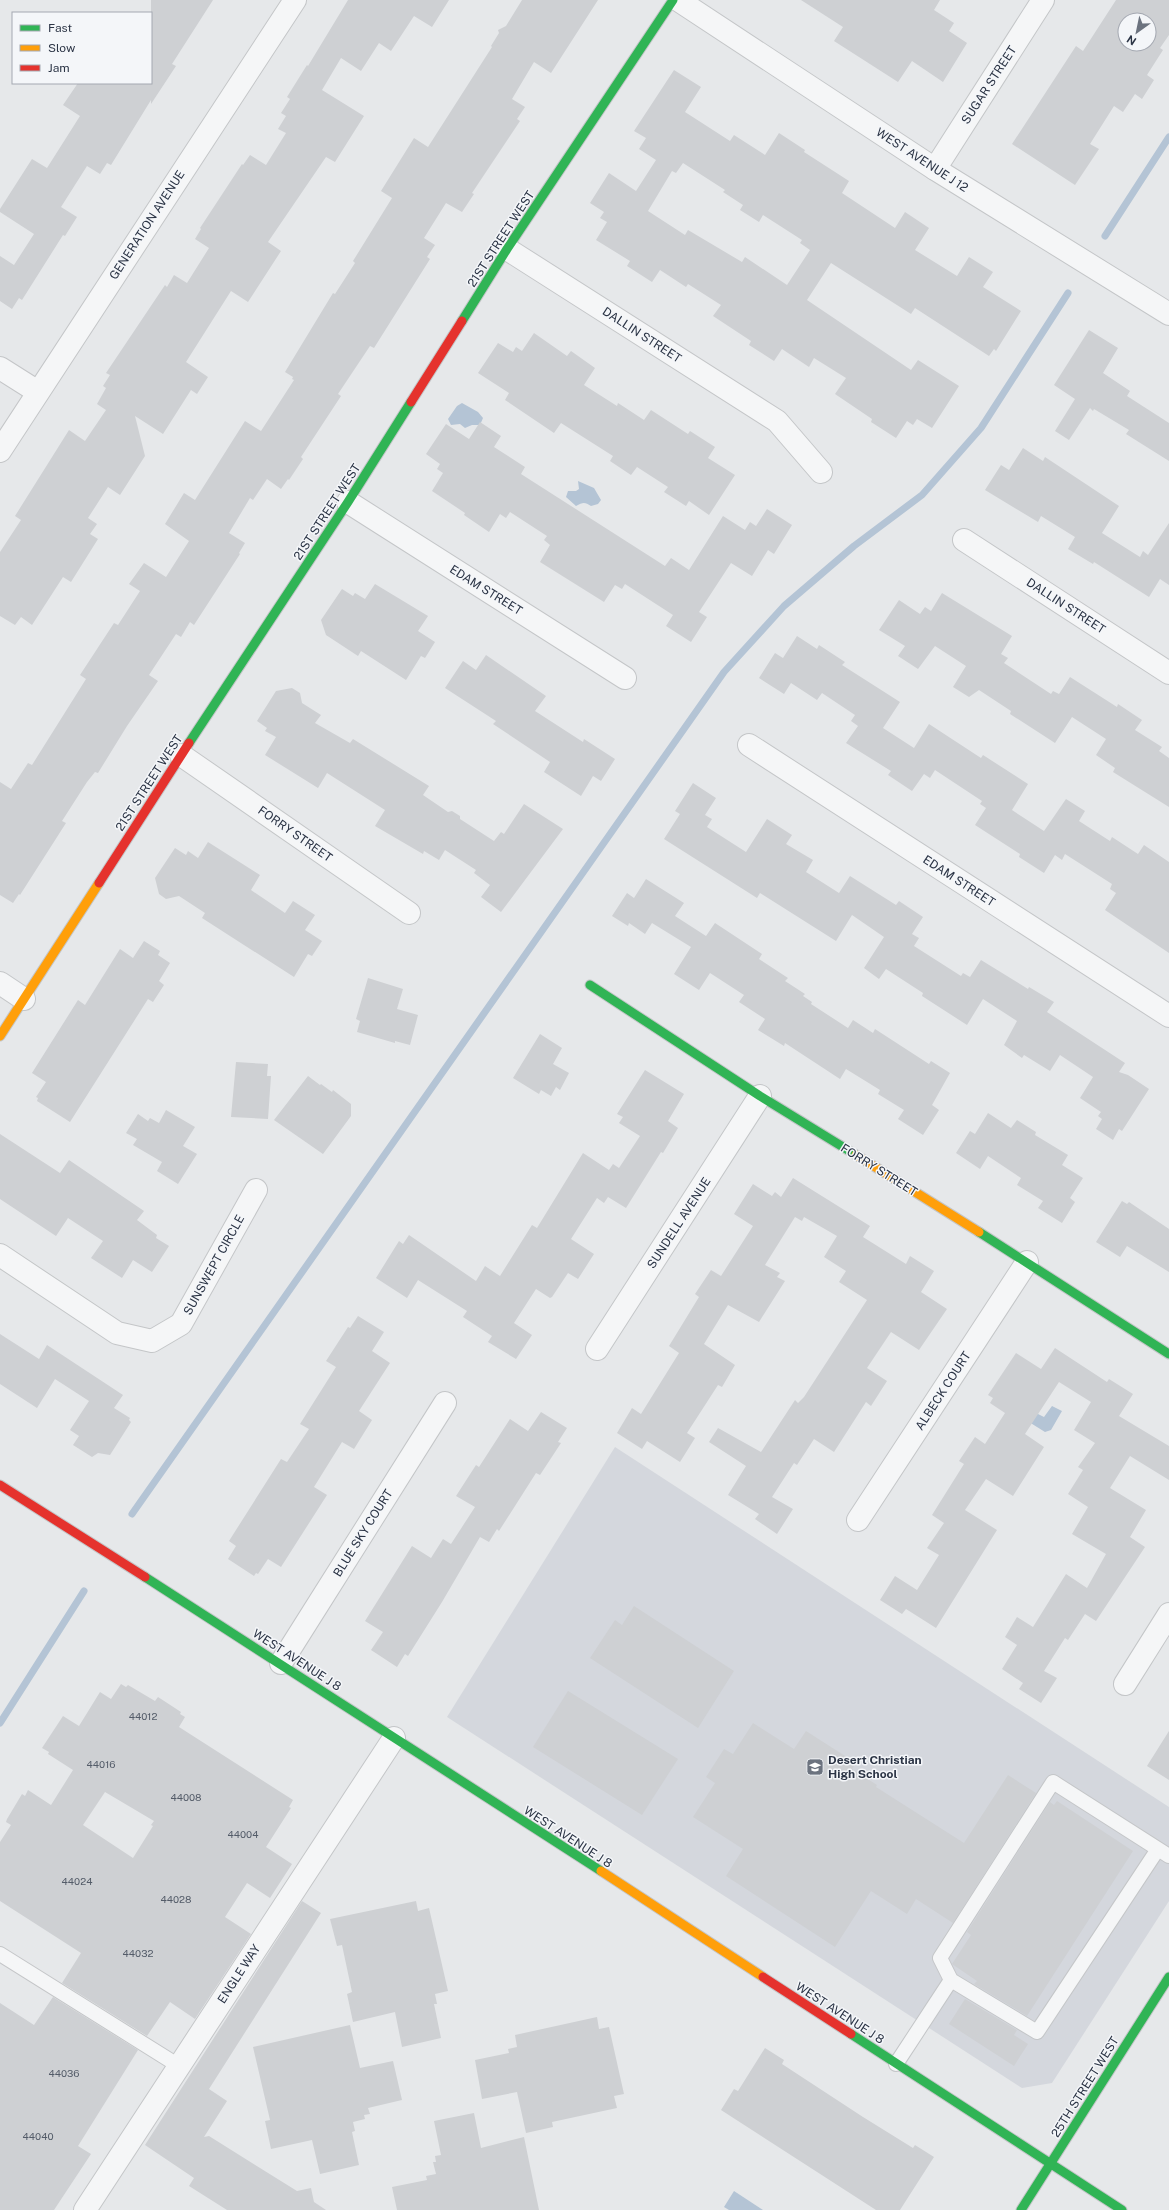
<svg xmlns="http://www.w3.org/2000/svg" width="1169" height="2210" font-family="'Public Sans',sans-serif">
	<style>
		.built { fill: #d4d7dd }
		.water { fill: #b4c4d5 }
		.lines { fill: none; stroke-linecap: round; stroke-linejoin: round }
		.stream { stroke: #b4c4d5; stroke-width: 7 }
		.building { fill: #ced0d3; fill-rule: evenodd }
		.lane-casing { stroke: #c4c6c8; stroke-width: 16 }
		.street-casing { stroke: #c4c6c8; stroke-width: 24 }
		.fast-casing { stroke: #c4c6c8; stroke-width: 11 }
		.slow-casing { stroke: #c4c6c8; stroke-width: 11 }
		.jam-casing { stroke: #c4c6c8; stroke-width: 11 }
		.lane { stroke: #f5f6f7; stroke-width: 14 }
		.street { stroke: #f5f6f7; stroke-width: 22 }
		.fast { stroke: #30b455; stroke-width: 9 }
		.slow { stroke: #ff9f0a; stroke-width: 9 }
		.jam { stroke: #e5322d; stroke-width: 9 }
		.labels { text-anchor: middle; stroke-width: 3; stroke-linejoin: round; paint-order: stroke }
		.number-label { font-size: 10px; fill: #545c69 }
		.street-label { font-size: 12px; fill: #2b3445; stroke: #f4f6f9 }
		.poi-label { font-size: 12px; font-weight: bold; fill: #2b3445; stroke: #f4f6f9; text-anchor: start }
	</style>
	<rect width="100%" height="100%" fill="#e6e8ea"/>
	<polygon class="built" points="615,1447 1169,1807 1169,1901 1052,2083 1022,2088 447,1717"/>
	<g class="water">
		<polygon points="462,403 478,412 483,418 480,425 472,425 465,428 460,424 451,425 448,419 457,406"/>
		<path d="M578 481 594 488 601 500 598 504 591 506C585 502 583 502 576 506L566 497 568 491H576L579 489Z"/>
		<polygon points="1052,1406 1062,1411 1051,1430 1045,1432 1029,1422 1034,1412 1044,1417"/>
		<polygon points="734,2191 763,2210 729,2210 724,2207"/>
	</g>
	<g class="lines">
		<g class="stream">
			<polyline points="1105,236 1169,137"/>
			<polyline points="132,1514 724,672 784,606 854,546 922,495 981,428 1068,293"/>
			<polyline points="0,1723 84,1591"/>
		</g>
	</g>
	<g class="building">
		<polygon points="151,0 213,0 172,64 176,66 151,104 151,100 111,165 107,163 100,174 87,166 61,207 77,217 65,236 63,235 22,300 19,298 12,309 0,301 0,256 14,265 34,234 0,212 0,209 32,159 47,168 80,116 63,105 78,83 151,83"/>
		<polygon points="348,0 449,0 432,27 414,16 391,51 379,43 361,71 341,58 322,90 364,116 335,162 326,157 268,242 281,251 248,302 231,291 186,362 208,377 197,394 191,390 163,434 135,416 145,456 120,495 108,487 88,518 97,524 90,534 98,539 71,582 63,577 32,625 21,617 15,625 0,616 0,552 21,520 15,516 69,430 85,441 106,410 97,404 106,388 103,386 110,375 106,373 165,285 167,287 174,275 187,283 209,248 195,239 201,229 200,228 242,164 243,165 250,155 266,165 286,133 278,129 286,116 281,113 290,99 287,97 307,65 308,66"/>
		<polygon points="522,0 598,0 551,73 534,62 512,99 525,107 517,119 520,121 472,193 474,194 462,212 446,203 424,238 435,245 427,257 430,259 374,348 370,346 338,394 341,396 301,457 303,459 289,480 288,479 281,489 267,479 253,500 250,498 229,533 245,543 239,553 240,554 194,625 190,622 181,637 176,634 149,675 158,681 127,726 98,773 95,772 87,782 62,821 66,823 20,895 19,894 13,903 0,895 0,782 11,789 28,763 32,765 86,679 80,675 114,623 118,625 140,591 129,584 144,563 166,577 189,541 165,524 184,493 195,500 245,421 261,431 294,380 292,379 293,377 285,372 333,293 335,294 355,263 353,261 392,198 381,191 414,138 428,147 492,47 491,46 499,33 498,30 506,26"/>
		<polygon points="801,0 940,0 934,10 954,23 949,31 967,43 943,82 912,61 898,82 834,41 843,27"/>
		<path d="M1116 0H1169V35L1160 48 1163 50 1147 75 1154 80 1142 99 1135 94 1123 112 1114 106 1090 144 1099 149 1075 185 1012 144 1076 46 1083 51ZM1125 20H1149V44H1125Z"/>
		<path d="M674 70 701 87 685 112 730 141 734 135 765 155 779 133 805 150 804 152 849 181 842 193 895 228 905 212 929 228 915 250 957 276 969 257 993 272 983 287 1021 311 996 351 994 349 989 356 915 308 911 314 831 263 807 300 911 370 918 360 959 386 932 428 917 419 913 425 907 421 896 438 871 422 872 419 835 394 846 378 814 358 809 367 782 349 774 361 749 345 751 341 713 316 721 305 688 284 686 287 660 270 652 282 627 266 630 261 596 240 607 222 600 218 604 212 590 203 609 173 636 191 656 160 639 149 646 138 634 131ZM683 163 725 190 723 192 743 205 740 210 759 222 763 215 802 240 800 243 810 250 787 285 745 257 742 262 688 230 685 235 648 211 672 171 676 173Z"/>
		<polygon points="1089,330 1118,348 1103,373 1130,391 1127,396 1169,423 1169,461 1126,434 1129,430 1094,409 1093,411 1090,408 1069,440 1055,431 1075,399 1054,385"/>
		<polygon points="534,333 567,356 571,351 595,368 584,385 617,406 618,403 644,420 651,410 688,434 690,431 715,447 708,458 735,475 709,515 689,501 686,506 664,492 668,487 637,467 631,475 610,461 613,456 561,423 554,433 505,400 509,393 478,373 498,343 513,352 516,347 522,351"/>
		<polygon points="480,422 501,436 494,447 525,467 521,474 665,566 671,558 689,570 723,516 745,530 750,522 756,526 767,509 792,525 774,554 768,550 752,576 731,563 699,612 707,617 691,642 666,626 673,615 625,584 622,589 615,585 604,602 540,562 550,545 544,540 547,536 510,512 506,518 500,514 489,532 464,515 465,513 432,491 443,473 437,469 440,464 426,454 446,424 469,439"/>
		<polygon points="1023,448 1043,461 1045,457 1119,506 1102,533 1140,557 1143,551 1148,555 1169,523 1169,585 1160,579 1149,597 1094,562 1093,564 1068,549 1075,537 1041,516 1038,522 985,490 1001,465 1009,470"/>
		<polygon points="375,584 428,616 418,631 435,642 425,658 421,656 406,680 361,651 358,656 326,635 321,620 342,589 353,596 355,593 365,599"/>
		<polygon points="942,593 1012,636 1001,654 1008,658 1004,663 1051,694 1053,691 1059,694 1070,677 1117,707 1118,704 1142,720 1135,730 1162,747 1159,751 1169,758 1169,807 1113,772 1115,768 1096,755 1106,739 1072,717 1055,743 1010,714 1011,711 979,690 969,697 953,687 966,666 935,646 918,669 898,656 905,646 879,630 899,600 920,614 925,607 931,611"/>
		<polygon points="797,636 817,649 819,645 845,662 842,665 900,702 883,728 914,748 929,724 981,758 983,755 1028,784 1012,810 1044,831 1066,799 1085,811 1079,821 1110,841 1112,837 1138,854 1144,845 1169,862 1169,953 1105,910 1116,893 1110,889 1112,884 1065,854 1062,860 1055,855 1044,873 1019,857 1020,854 975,825 986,808 980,804 982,801 935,770 930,778 924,774 912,791 888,775 891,771 846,743 858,726 851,721 855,715 822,693 817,700 791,683 784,694 759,678 775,653 783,658"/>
		<polygon points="486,655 546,696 535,711 583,742 584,739 615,759 601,781 593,776 581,796 544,772 550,762 493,724 496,721 445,688 463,661 476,670"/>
		<polygon points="292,688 300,693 302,703 321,715 315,723 350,743 353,739 429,786 423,795 448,812 452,811 460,816 460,819 494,841 501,832 504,834 524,804 563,829 501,912 481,897 490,885 474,873 476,870 445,850 439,860 424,851 423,854 375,826 385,810 327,773 318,788 265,755 276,737 265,731 267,728 257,721 276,691"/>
		<polygon points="693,783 716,798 705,815 712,819 707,827 746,852 767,819 792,835 786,844 813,860 806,872 839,893 850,876 896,905 899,901 923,917 912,934 919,938 914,946 961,976 963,973 970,977 981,960 1028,989 1029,987 1054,1002 1047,1012 1125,1063 1119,1072 1128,1075 1149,1089 1122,1131 1119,1129 1113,1140 1096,1129 1102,1119 1098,1116 1101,1112 1080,1098 1093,1077 1060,1055 1050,1071 1024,1055 1022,1058 1004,1045 1017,1021 983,999 967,1025 922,996 923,993 886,969 879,979 864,968 884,937 852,915 836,941 760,893 757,898 664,839 680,814 675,811"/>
		<polygon points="208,842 260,875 251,890 285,913 293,901 315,915 305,930 322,941 312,956 308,954 294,977 202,918 205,913 179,896 166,899 159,894 155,878 175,848 186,855 188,851 198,858"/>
		<polygon points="646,879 684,903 675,916 706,936 715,923 762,954 759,959 788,978 785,981 805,994 803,996 812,1002 811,1004 848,1028 853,1020 873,1033 875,1029 929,1064 931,1061 950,1073 932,1105 939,1110 923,1135 898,1119 904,1110 878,1094 880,1090 846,1069 840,1079 785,1043 784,1046 758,1030 765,1019 739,1002 744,995 710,973 699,990 674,974 691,947 652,923 645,934 629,923 628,926 612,916 627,893 634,898"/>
		<polygon points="144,941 160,951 158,955 170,963 159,981 164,985 153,1002 148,999 70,1122 37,1101 38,1098 36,1097 46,1082 32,1073 78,1000 85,1005 120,949 133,958"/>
		<polygon points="368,978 403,989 397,1009 418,1015 410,1045 395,1041 395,1043 357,1032 360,1021 356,1019"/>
		<polygon points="540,1034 562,1048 553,1064 569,1073 560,1090 556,1087 551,1096 541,1090 539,1094 513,1078"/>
		<polygon points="236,1062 268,1064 267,1076 271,1076 268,1119 231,1117"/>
		<polygon points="645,1070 684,1094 668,1121 678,1128 663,1153 661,1152 626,1208 608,1197 604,1203 597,1198 571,1239 594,1254 578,1279 568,1273 552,1297 550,1298 536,1289 514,1323 532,1335 516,1359 488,1342 492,1336 463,1317 467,1311 418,1280 407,1298 376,1278 399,1241 403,1244 409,1235 476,1281 485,1266 500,1276 532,1225 537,1228 583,1153 609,1170 613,1164 619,1168 640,1136 619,1123 623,1117 617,1114"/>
		<polygon points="308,1076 320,1085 321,1084 332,1092 333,1090 351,1104 351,1116 323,1154 274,1120"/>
		<polygon points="166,1110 195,1127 183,1146 197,1154 178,1184 157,1171 162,1162 133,1145 137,1139 126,1133 138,1114 148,1121 150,1118 159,1123"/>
		<polygon points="988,1113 1011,1128 1017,1120 1036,1132 1035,1135 1068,1155 1062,1165 1083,1178 1070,1198 1075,1202 1062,1223 1038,1208 1043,1201 1017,1185 1021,1178 988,1156 980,1169 956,1153 970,1131 975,1134"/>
		<polygon points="0,1134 60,1173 69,1160 144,1211 137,1220 157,1235 156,1238 169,1246 152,1272 133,1260 122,1278 91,1258 103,1241 68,1218 56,1236 0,1199"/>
		<polygon points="793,1178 870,1226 863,1237 906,1264 910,1256 934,1271 921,1292 947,1309 919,1350 891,1332 867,1368 887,1381 871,1406 866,1402 834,1452 814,1439 797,1465 794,1463 772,1497 793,1509 777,1534 755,1519 759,1514 728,1495 746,1466 709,1442 718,1428 761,1452 795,1400 798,1403 804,1397 867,1300 839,1282 846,1271 824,1257 837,1236 804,1217 802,1221 795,1217 765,1265 780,1273 777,1277 785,1281 759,1322 728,1305 704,1344 735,1365 722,1387 718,1385 687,1433 695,1438 680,1462 647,1441 642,1449 617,1433 632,1408 641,1414 679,1353 669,1346 699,1297 695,1294 711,1270 721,1276 753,1226 734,1214 753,1184 772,1196 775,1192 781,1197"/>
		<polygon points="1122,1201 1127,1204 1129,1202 1169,1229 1169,1272 1127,1246 1120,1257 1096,1242"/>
		<polygon points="358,1316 384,1332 372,1351 390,1363 359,1411 372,1420 354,1449 342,1442 314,1487 327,1495 281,1567 268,1559 258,1574 256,1573 254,1576 228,1559 236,1546 229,1541 281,1459 287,1462 309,1429 300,1424 336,1367 326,1361 348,1327 350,1328"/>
		<polygon points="0,1334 39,1359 47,1345 123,1395 114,1408 130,1418 129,1420 131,1422 110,1455 98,1453 92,1457 73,1445 79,1436 70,1430 89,1401 55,1379 37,1408 0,1384"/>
		<polygon points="1055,1348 1107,1382 1109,1379 1133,1394 1119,1416 1169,1446 1169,1480 1130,1456 1110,1488 1146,1510 1130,1537 1145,1547 1096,1621 1085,1614 1068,1640 1065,1638 1044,1671 1057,1678 1041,1703 1019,1689 1023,1683 1002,1669 1017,1645 1005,1637 1017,1617 1033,1627 1066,1574 1087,1588 1106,1554 1072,1534 1088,1507 1068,1494 1083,1470 1078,1467 1095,1443 1074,1430 1091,1402 1059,1382 1025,1434 1044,1447 1013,1496 986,1479 965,1510 997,1530 936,1628 906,1609 902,1614 880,1600 895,1576 917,1590 939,1555 927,1548 944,1523 932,1515 964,1464 959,1461 975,1437 985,1444 1005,1413 990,1403 993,1398 988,1395 1016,1353 1041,1369"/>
		<polygon points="541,1412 567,1428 558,1442 561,1443 540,1475 536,1473 499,1531 497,1529 489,1542 480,1537 442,1602 408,1656 405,1654 397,1667 371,1650 383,1632 365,1621 412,1546 431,1558 443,1539 451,1544 475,1507 456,1496 476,1465 479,1467 510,1419 528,1431"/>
		<polygon points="634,1606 734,1671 698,1728 590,1658 615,1620 622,1625"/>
		<path d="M121 1684 126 1687 128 1685 155 1701 158 1697 181 1712 180 1714 185 1717 179 1727 293 1800 289 1807 291 1808 266 1847 292 1864 270 1898 247 1883 225 1917 251 1934 195 2019 170 2002 147 2036 62 1983 81 1953 0 1901V1842L11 1825 6 1822 7 1819 22 1794 25 1796 28 1790 51 1805 73 1770 48 1754 49 1752 42 1748 63 1716 79 1726 100 1692 111 1699ZM105 1792 154 1821 151 1825 153 1826 133 1858 83 1825Z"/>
		<polygon points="568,1691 678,1759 642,1815 533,1747"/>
		<polygon points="753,1723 794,1749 806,1731 856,1763 852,1769 877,1785 876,1787 964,1843 1008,1775 1036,1793 953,1923 916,1899 907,1914 871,1891 835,1947 726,1876 743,1849 693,1817 715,1783 706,1777 724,1749 733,1754"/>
		<polygon points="1169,1731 1169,1780 1147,1766"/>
		<polygon points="1057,1801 1133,1851 1027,2016 974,1984 977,1981 952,1964 971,1935 967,1932 1050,1802 1054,1805"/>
		<polygon points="302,1901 321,1913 209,2089 227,2101 204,2137 209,2136 297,2191 311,2188 314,2202 326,2210 227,2210 189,2186 194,2178 145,2145"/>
		<polygon points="416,1901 418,1911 429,1908 448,1991 435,1994 437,2004 434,2004 441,2038 402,2047 395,2012 353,2022 347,1994 352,1992 342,1945 337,1946 330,1919"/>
		<polygon points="53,1997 138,2050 78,2146 91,2154 54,2210 0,2210 0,2003 34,2025"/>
		<polygon points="965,1999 1017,2030 1014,2035 1028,2044 1014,2066 949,2024"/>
		<polygon points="597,2017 599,2029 609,2027 624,2094 614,2096 617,2108 552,2122 553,2127 526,2133 517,2092 482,2099 475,2060 509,2053 508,2049 517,2047 515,2035"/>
		<polygon points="350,2025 360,2068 393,2061 402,2100 368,2108 370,2114 364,2115 365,2119 353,2122 355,2131 352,2132 359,2165 320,2174 312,2140 271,2149 265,2121 270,2120 253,2047"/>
		<polygon points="765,2048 784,2060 782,2064 863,2117 913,2148 915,2145 934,2157 900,2210 876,2210 721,2110 734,2089 738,2091"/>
		<polygon points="474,2113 481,2148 524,2137 539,2210 397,2210 392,2187 427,2180 426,2176 436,2174 433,2162 436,2162 435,2156 441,2155 434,2121"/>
	</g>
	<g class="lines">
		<g class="lane-casing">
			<g id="lane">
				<polyline points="1158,1849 1037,2032 951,1980 940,1958 1053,1782 1169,1856"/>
				<polyline points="0,1954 179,2066"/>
				<polyline points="896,2064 951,1980"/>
			</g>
		</g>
		<g class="street-casing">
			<g id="street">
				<polyline points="678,0 935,169 1169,314"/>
				<polyline points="935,169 1043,0"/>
				<polyline points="507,249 777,421 821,472"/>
				<polyline points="0,368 38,392"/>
				<polyline points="0,451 295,0"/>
				<polyline points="348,502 625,678"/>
				<polyline points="964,540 1169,673"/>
				<polyline points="749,745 1169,1016"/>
				<polyline points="181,755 409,913"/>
				<polyline points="0,983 24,999"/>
				<polyline points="0,1255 117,1333 152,1341 181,1324 256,1190"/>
				<polyline points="597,1349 760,1096"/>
				<polyline points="858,1520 1027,1262"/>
				<polyline points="281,1663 445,1403"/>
				<polyline points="1125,1684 1169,1614"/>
				<polyline points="85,2210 394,1738"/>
			</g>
		</g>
		<g class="fast-casing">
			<g id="fast">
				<polyline points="462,321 507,249 673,0"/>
				<polyline points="189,743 348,502 411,402"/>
				<polyline points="590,985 760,1096 856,1155"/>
				<polyline points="979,1232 1169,1354"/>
				<polyline points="145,1577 601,1871"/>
				<polyline points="851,2034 1122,2210"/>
				<polyline points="1021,2210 1169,1977"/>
			</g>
		</g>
		<g class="slow-casing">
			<g id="slow">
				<polyline points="0,1036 99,883"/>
				<polyline points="856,1155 979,1232"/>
				<polyline points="601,1871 763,1977"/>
			</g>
		</g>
		<g class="jam-casing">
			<g id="jam">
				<polyline points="411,402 462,321"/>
				<polyline points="99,883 189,743"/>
				<polyline points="0,1485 145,1577"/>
				<polyline points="763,1977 851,2034"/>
			</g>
		</g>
		<use href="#lane" class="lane"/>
		<use href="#street" class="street"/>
		<use href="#fast" class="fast"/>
		<use href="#slow" class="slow"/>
		<use href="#jam" class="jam"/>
	</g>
	<defs>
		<g id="school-square" transform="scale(0.9)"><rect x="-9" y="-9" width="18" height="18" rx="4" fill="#6c737f" stroke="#f4f6f9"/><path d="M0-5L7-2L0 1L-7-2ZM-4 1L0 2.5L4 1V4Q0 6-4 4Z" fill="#fff"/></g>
	</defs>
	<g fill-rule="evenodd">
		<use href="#school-square" x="815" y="1767"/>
	</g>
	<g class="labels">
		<g class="number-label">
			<text x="143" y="1720">44012</text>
			<text x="101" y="1768">44016</text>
			<text x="186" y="1801">44008</text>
			<text x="243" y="1838">44004</text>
			<text x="77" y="1885">44024</text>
			<text x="176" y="1903">44028</text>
			<text x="138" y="1957">44032</text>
			<text x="64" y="2077">44036</text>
			<text x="38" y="2140">44040</text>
		</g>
		<g class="street-label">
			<text transform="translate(989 85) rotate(-57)" y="4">SUGAR STREET</text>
			<text transform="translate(922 160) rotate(33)" y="4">WEST AVENUE J 12</text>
			<text transform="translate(147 225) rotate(-57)" y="4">GENERATION AVENUE</text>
			<text transform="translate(501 239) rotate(-57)" y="4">21ST STREET WEST</text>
			<text transform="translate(642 335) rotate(33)" y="4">DALLIN STREET</text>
			<text transform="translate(327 512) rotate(-57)" y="4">21ST STREET WEST</text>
			<text transform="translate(486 590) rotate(32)" y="4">EDAM STREET</text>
			<text transform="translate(1066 606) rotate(33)" y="4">DALLIN STREET</text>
			<text transform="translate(149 783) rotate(-57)" y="4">21ST STREET WEST</text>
			<text transform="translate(295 834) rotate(35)" y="4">FORRY STREET</text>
			<text transform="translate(959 881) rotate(33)" y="4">EDAM STREET</text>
			<text transform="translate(879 1170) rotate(32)" y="4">FORRY STREET</text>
			<text transform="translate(679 1223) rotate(-57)" y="4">SUNDELL AVENUE</text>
			<text transform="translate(214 1265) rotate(-61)" y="4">SUNSWEPT CIRCLE</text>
			<text transform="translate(943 1391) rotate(-57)" y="4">ALBECK COURT</text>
			<text transform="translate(363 1533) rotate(-58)" y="4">BLUE SKY COURT</text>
			<text transform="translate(297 1660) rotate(33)" y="4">WEST AVENUE J 8</text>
			<text transform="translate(568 1837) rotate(33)" y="4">WEST AVENUE J 8</text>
			<text transform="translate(239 1974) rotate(-57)" y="4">ENGLE WAY</text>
			<text transform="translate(840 2013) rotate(33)" y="4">WEST AVENUE J 8</text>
			<text transform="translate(1085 2087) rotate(-58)" y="4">25TH STREET WEST</text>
		</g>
		<g class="poi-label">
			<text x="828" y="1764">Desert Christian<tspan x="828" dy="14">High School</tspan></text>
		</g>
	</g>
	<rect x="12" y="12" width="140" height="72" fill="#f4f6f9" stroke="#a4a8b1"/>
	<rect x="20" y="25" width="20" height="6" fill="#30b455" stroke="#a4a8b1"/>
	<text x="48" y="32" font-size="12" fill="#2b3445">Fast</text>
	<rect x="20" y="45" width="20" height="6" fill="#ff9f0a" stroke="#a4a8b1"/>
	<text x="48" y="52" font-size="12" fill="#2b3445">Slow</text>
	<rect x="20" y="65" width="20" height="6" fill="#e5322d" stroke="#a4a8b1"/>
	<text x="48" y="72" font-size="12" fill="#2b3445">Jam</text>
	<g transform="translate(1137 32) rotate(213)"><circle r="19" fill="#f4f6f9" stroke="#a4a8b1"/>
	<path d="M0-3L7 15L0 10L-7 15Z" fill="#6c737f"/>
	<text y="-6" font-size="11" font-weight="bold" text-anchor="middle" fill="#2b3445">N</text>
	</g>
</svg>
